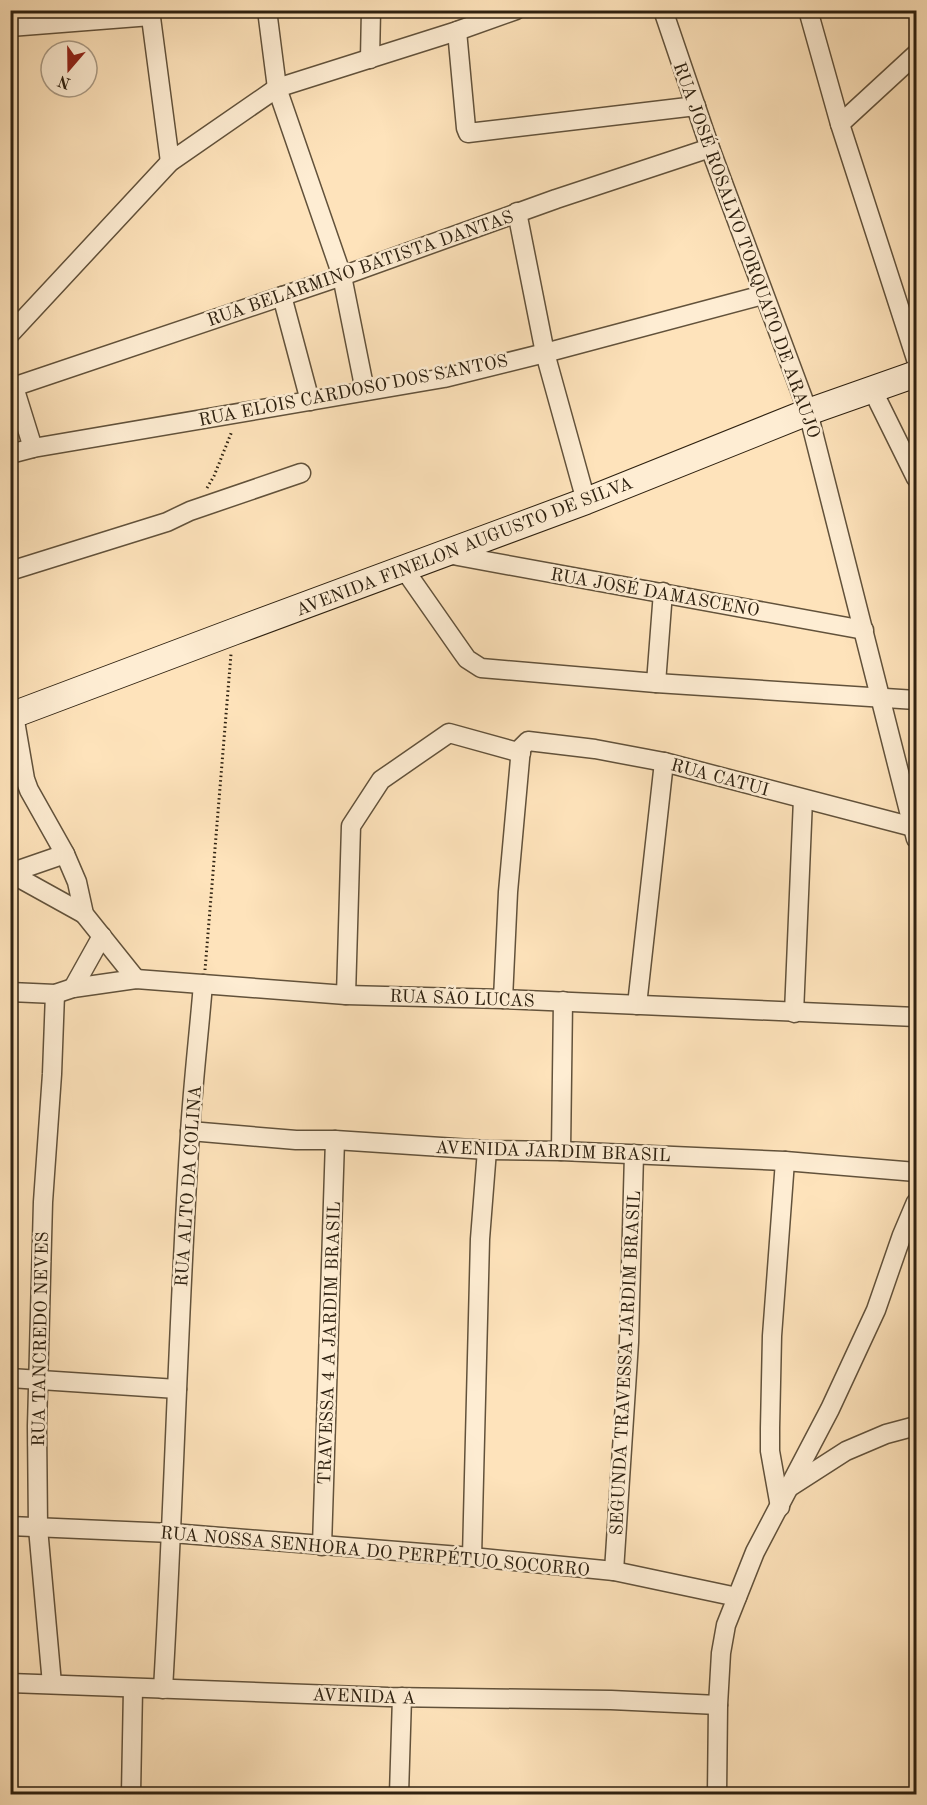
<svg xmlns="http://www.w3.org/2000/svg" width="927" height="1805" font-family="'Old Standard TT',serif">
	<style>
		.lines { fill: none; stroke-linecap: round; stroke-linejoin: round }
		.street-casing { stroke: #62523b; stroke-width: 21 }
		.secondary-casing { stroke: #2e2110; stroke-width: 28 }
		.path { stroke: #2e2110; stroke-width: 3; stroke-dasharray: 1.5 3; stroke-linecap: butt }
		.street { stroke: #feedd3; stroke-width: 18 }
		.secondary { stroke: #feedd3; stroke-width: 26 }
		.labels { text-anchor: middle; stroke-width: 5; stroke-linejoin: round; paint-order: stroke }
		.street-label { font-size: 18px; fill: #2e2110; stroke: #feedd3 }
	</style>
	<rect width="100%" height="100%" fill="#fee3bb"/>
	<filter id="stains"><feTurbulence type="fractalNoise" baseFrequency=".00333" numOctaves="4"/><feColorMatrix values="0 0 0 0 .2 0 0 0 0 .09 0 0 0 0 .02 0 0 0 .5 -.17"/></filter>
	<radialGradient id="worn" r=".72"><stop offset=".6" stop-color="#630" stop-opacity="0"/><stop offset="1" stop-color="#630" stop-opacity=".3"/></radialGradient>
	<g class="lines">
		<g class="street-casing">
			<g id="street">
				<polyline points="150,10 170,162"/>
				<polyline points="267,10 277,88 342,276 365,391"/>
				<polyline points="663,10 710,148 808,412 916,839"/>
				<polyline points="808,10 840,124 916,359"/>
				<polyline points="10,27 151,16"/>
				<polyline points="457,31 466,128 468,133 696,106"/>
				<polyline points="370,59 371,10"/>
				<polyline points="840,124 916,54"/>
				<polyline points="517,212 545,353 586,501"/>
				<polyline points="282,296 310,401"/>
				<polyline points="10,334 170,162 277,88 457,31 516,10"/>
				<polyline points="14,387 33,448"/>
				<polyline points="10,388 342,276 556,199 710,148"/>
				<polyline points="872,389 916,478"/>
				<polyline points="10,454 33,448 444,378 545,353 763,295"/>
				<polyline points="447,554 864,630"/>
				<polyline points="404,569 462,652 467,659 481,668 656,683 916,700"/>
				<polyline points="10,571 167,522 190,511 301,473"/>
				<polyline points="656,683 663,592"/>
				<polyline points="14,715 25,779 29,790 65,854 77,882 84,914 136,979"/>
				<polyline points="10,873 84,914"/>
				<polyline points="10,873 65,854"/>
				<polyline points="73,988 102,936"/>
				<polyline points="10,992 55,994 73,988 136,979 346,995 503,999 916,1017"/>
				<polyline points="346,995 351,826 381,780 449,733 521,753"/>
				<polyline points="503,999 508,892 521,748 528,741 595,749 664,762 913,827"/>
				<polyline points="637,1005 664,762"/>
				<polyline points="794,1013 803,799"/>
				<polyline points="190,1131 296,1140 335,1140 487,1150 561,1151 785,1161 916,1172"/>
				<polyline points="561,1151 563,1001"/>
				<polyline points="10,1378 177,1389"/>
				<polyline points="790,1487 846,1451 886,1434 916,1426"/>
				<polyline points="780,1507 770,1451 770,1428 772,1336 785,1161"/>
				<polyline points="10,1526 172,1533 472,1557 614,1571 737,1597"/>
				<polyline points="322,1546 335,1140"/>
				<polyline points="472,1557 480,1239 487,1150"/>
				<polyline points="614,1571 629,1342 634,1154"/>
				<polyline points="10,1683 388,1697 611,1700 718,1705"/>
				<polyline points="52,1684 38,1528 37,1426 43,1202 52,1074 55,994"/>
				<path d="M163 1689C174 1504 178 1318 190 1133 193 1083 199 1033 203 984"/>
				<polyline points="131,1794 133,1689"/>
				<polyline points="399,1794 402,1697"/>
				<polyline points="717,1794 718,1705 721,1653 726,1625 755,1552 830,1409 876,1310 902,1235 916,1202"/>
			</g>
		</g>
		<g class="secondary-casing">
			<polyline id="secondary" points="10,716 233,632 586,501 808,412 916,374"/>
		</g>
		<g class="path">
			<polyline points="207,488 214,476 232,431"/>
			<polyline points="205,970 231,654"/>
		</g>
		<use href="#street" class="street"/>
		<use href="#secondary" class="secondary"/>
	</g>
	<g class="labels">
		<g class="street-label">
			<text transform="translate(747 250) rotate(70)" y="6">RUA JOSÉ ROSALVO TORQUATO DE ARAUJO</text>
			<text transform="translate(360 268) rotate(-19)" y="6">RUA BELARMINO BATISTA DANTAS</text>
			<text transform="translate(353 390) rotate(-11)" y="6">RUA ELOIS CARDOSO DOS SANTOS</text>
			<text transform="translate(464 546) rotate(-21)" y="6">AVENIDA FINELON AUGUSTO DE SILVA</text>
			<text transform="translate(655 592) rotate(10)" y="6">RUA JOSÉ DAMASCENO</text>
			<text transform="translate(720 777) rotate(15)" y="6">RUA CATUI</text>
			<text transform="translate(462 998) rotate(2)" y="6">RUA SÃO LUCAS</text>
			<text transform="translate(553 1151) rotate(2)" y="6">AVENIDA JARDIM BRASIL</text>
			<text transform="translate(188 1186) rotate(-86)" y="6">RUA ALTO DA COLINA</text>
			<text transform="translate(40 1339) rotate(-89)" y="6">RUA TANCREDO NEVES</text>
			<text transform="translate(329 1343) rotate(-88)" y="6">TRAVESSA 4 A JARDIM BRASIL</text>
			<text transform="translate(625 1363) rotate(-87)" y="6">SEGUNDA TRAVESSA JARDIM BRASIL</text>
			<text transform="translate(375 1551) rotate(5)" y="6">RUA NOSSA SENHORA DO PERPÉTUO SOCORRO</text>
			<text transform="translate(364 1696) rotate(2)" y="6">AVENIDA A</text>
		</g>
	</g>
	<rect width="927" height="1805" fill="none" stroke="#fee3bb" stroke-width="36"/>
	<rect x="12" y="12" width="903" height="1781" fill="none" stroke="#2e2110" stroke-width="3"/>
	<rect x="18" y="18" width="891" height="1769" fill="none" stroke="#2e2110" stroke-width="1.5"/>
	<g transform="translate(69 69) rotate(200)"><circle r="28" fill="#feedd3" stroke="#ab9b85" stroke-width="1.5"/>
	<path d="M0-4.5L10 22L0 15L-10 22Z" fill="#8f2418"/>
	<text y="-9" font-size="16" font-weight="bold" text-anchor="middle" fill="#2e2110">N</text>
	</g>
	<rect width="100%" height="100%" filter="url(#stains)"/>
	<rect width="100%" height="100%" fill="url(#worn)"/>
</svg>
